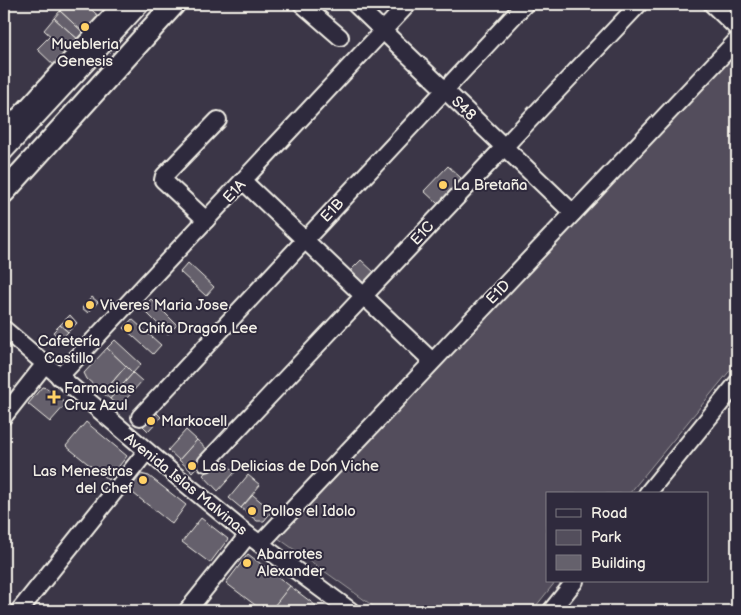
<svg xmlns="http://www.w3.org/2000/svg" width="741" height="615" font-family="'Balsamiq Sans',sans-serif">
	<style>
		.green { fill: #534e5c; stroke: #a4a0a2 }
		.building { fill: #65616c; stroke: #f4f1e8 }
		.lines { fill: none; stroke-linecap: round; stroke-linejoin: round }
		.minor-casing { stroke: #f4f1e8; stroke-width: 20 }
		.major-casing { stroke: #f4f1e8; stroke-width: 25 }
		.minor { stroke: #2f2a3d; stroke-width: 16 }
		.major { stroke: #2f2a3d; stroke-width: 21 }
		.poi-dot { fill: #ffd166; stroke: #2f2a3d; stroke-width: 2 }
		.labels { text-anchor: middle; stroke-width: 4; stroke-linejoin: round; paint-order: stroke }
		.poi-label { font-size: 15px; fill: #f4f1e8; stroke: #2f2a3d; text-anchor: start }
		.street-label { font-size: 15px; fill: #f4f1e8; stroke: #2f2a3d }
	</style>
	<rect width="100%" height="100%" fill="#3b3647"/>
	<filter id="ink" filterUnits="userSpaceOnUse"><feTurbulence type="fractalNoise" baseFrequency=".02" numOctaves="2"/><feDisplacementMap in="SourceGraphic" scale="10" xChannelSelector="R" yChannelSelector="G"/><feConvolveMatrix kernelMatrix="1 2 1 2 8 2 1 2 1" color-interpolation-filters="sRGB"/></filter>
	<g filter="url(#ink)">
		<polygon class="green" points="737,52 737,362 629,494 547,494 547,581 556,581 532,611 380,611 278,538"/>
		<g class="building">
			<polygon points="67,4 85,4 102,19 87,36 60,11"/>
			<polygon points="60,11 87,36 81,42 54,18"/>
			<polygon points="54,18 81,42 70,54 44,30"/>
			<polygon points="50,36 70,54 57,68 37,49"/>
			<polygon points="4,105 11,112 4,119"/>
			<polygon points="448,166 461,178 438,204 424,191"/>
			<polygon points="361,260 375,273 363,285 346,275"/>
			<polygon points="188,263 214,287 206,296 180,272"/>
			<polygon points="92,297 98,302 88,313 82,308"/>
			<polygon points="151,299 177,325 168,334 142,308"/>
			<polygon points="70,315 77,323 68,332 60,325"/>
			<polygon points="132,319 161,345 153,354 124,328"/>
			<polygon points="60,325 68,332 60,340 53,332"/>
			<polygon points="115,340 141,364 133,373 107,348"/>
			<polygon points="107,348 126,366 103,393 87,379 84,373"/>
			<polygon points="126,366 133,373 110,399 103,393"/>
			<polygon points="133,373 142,381 119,407 110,399"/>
			<polygon points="42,387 47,388 66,404 50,422 28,404"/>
			<polygon points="154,410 161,417 148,431 141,424"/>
			<polygon points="86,422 127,456 108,480 66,446"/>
			<polygon points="186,430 197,440 179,460 168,450"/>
			<polygon points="197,440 210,452 192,472 179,460"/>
			<polygon points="219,457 235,472 218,491 203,475"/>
			<polygon points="141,474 149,476 186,505 172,524 129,490"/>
			<polygon points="248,475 260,485 241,508 229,498"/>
			<polygon points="253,495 272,511 264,521 257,521 241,508"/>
			<polygon points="201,518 228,539 210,563 182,542"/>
			<polygon points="248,554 290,586 271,611 263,611 226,583"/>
			<polygon points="290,586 323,611 270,611"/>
		</g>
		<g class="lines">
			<g class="minor-casing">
				<g id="minor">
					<polyline points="302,4 340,37"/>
					<polyline points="355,4 573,213"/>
					<polyline points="712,4 737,28"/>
					<polyline points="4,152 141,4"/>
					<polyline points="243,181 432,361"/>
					<polyline points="206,220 163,180 164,176 218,120"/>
					<polyline points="4,329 187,485 248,535 351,611"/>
					<polyline points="59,377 408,4"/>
					<polyline points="4,416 44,365"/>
					<polyline points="140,417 525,4"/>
					<polyline points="206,463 639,4"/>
					<polyline points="647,494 737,383"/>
					<polyline points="260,544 737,40"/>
					<polyline points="19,611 146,452"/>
					<polyline points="187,611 248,535"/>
					<polyline points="551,611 575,581"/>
				</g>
			</g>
			<g class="major-casing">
				<g id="major">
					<polyline points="4,136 125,4"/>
					<polyline points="4,192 174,4"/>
				</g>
			</g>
			<use href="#minor" class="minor"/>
			<use href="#major" class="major"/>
		</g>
	</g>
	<g class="poi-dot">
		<circle cx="85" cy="27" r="5"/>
		<circle cx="443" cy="185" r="5"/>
		<circle cx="90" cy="305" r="5"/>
		<circle cx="69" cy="324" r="5"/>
		<circle cx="128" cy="328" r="5"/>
		<path d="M51.5 389.5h5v5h5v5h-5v5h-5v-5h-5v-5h5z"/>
		<circle cx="151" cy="421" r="5"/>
		<circle cx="192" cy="466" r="5"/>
		<circle cx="143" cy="480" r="5"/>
		<circle cx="252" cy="511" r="5"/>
		<circle cx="247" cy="563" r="5"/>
	</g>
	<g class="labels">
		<g class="poi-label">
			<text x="85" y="49" text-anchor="middle">Muebleria<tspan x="85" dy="17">Genesis</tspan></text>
			<text x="453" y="190">La Bretaña</text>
			<text x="100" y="310">Viveres Maria Jose</text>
			<text x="138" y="333">Chifa Dragon Lee</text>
			<text x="69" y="346" text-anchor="middle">Cafetería<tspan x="69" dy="17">Castillo</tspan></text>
			<text x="64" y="393">Farmacias<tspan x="64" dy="17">Cruz Azul</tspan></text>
			<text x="161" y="426">Markocell</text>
			<text x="202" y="471">Las Delicias de Don Viche</text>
			<text x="133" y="476" text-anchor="end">Las Menestras<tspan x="133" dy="17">del Chef</tspan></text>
			<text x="262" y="516">Pollos el Idolo</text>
			<text x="257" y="559">Abarrotes<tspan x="257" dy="17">Alexander</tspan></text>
		</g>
		<g class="street-label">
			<text transform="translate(464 108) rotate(44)" y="5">S48</text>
			<text transform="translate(234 191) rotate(-47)" y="5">E1A</text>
			<text transform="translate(332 210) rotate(-47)" y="5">E1B</text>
			<text transform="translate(422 233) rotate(-47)" y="5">E1C</text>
			<text transform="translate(498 292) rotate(-46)" y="5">E1D</text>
			<text transform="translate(186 484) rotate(39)" y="5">Avenida Islas Malvinas</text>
		</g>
	</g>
	<rect width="741" height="615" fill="none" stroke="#2f2a3d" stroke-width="20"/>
	<rect x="10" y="10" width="721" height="595" fill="none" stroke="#f4f1e8" stroke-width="2" filter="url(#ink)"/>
	<rect x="546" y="492" width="162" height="90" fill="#2f2a3d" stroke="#7e7a81"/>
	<rect x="556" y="509" width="25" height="8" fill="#2f2a3d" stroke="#7e7a81"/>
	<text x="591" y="518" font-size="15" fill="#f4f1e8">Road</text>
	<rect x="556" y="530" width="25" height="15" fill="#534e5c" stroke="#7e7a81"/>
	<text x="591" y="542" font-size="15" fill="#f4f1e8">Park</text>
	<rect x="556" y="555" width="25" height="15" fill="#65616c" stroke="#7e7a81"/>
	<text x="591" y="568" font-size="15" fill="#f4f1e8">Building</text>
</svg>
